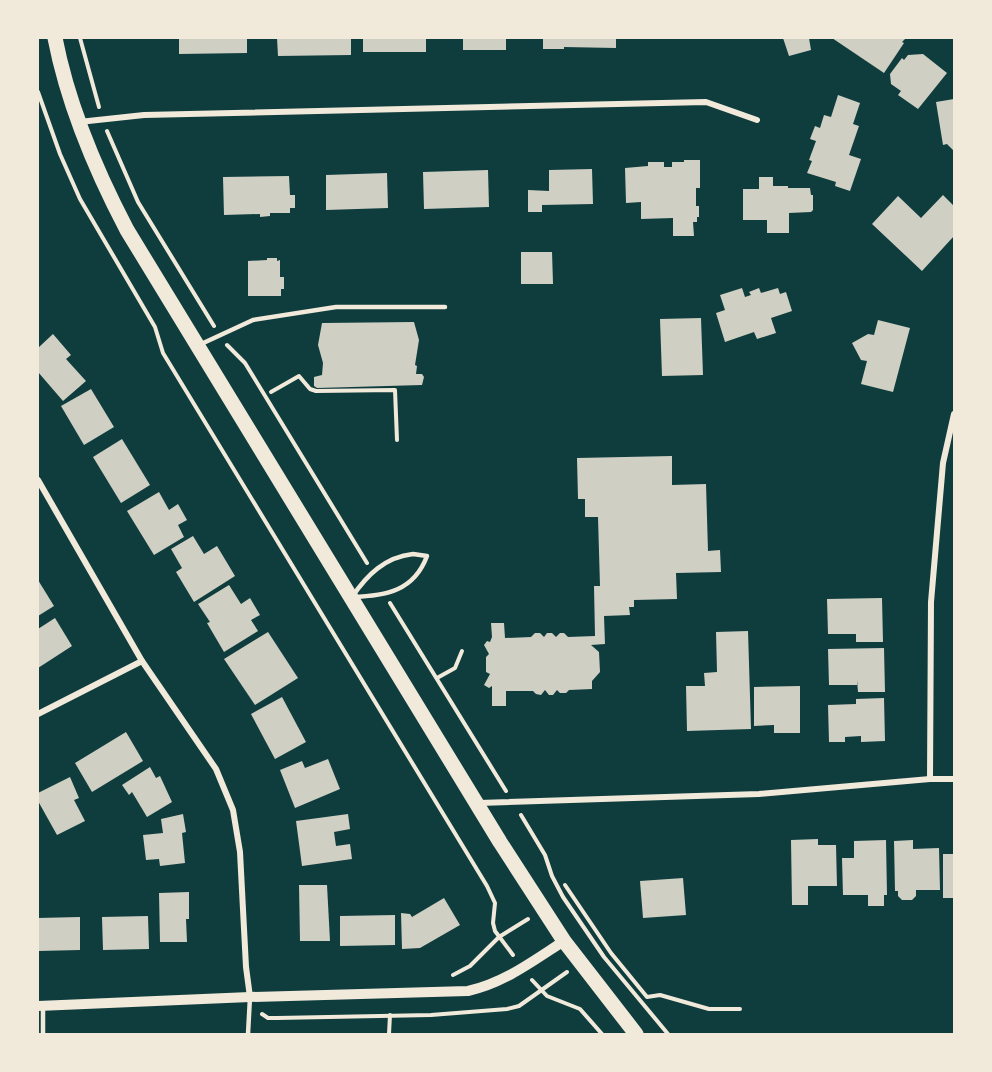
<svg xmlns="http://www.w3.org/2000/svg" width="992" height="1072" font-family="'Space Grotesk',sans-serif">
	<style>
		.building { fill: #cfcfc3 }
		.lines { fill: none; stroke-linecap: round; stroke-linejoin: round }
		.path { stroke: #f1e9da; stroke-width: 4 }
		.service { stroke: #f1e9da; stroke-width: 4.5 }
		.minor { stroke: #f1e9da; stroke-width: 6 }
		.tertiary { stroke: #f1e9da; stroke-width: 10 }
		.primary { stroke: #f1e9da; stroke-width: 15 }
	</style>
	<rect width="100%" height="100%" fill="#0f3d3e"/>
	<g class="building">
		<polygon points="179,38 247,38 247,53 179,54"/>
		<polygon points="277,38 351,38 351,55 278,56"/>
		<rect x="363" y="38" width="63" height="14"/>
		<rect x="463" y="38" width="43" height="12"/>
		<polygon points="543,38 616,38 616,48 564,47 564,49 543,49"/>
		<polygon points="783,38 809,38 811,50 789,56"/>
		<polygon points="832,38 906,38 902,42 904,43 884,73"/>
		<polygon points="923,54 947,73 918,109 898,95 901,91 891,84 890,74 902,58 904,60 908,55"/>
		<polygon points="838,95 860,103 853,124 859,126 849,155 861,159 850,191 835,186 836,182 807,173 812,161 809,160 816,141 810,139 815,126 820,128 824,115 831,117"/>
		<polygon points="954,99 954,151 947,144 943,145 936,102"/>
		<polygon points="684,160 700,160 700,188 696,188 696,206 699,206 699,217 697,217 697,222 693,222 694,236 673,236 673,218 641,219 641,202 626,203 625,168 648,166 648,162 664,162 664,167 672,167 672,162 684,162"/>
		<polygon points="592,169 593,204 542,205 542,212 528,212 528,190 549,191 549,170"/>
		<polygon points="488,170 489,207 424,209 423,172"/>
		<polygon points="387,173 388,208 326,210 326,175"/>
		<polygon points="289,176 290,195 295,195 295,208 290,208 290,213 270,213 270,216 260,217 260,214 224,215 223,177"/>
		<polygon points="759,177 773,177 773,186 788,186 788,188 810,188 811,195 813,195 813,210 811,212 789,213 789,233 767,233 767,220 743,220 743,189 759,189"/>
		<polygon points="943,195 954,206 954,236 922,271 872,224 898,196 921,218"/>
		<polygon points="521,252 552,252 553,284 521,284"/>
		<polygon points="267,258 277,258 277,261 280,260 280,277 284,277 284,289 281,289 281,296 248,296 248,261 267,260"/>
		<polygon points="742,288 745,297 751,295 749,292 759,288 761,293 778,288 780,294 786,292 792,311 771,318 776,333 757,339 754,332 725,342 716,313 725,310 720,295"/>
		<polygon points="701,318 703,375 662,376 660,319"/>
		<polygon points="878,320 910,328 893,392 861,384 867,361 861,360 852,343 868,334 874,335"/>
		<polygon points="414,322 419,340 415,365 417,366 416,374 422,374 424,377 422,385 317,388 314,386 314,377 322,375 323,363 318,345 322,323"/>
		<polygon points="53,334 71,355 66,359 86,381 63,401 38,372 38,348"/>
		<polygon points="91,389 114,427 84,445 61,406"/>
		<polygon points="122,439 150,485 121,503 93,457"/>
		<polygon points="672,456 672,485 706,484 708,551 720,550 721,572 676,573 677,599 634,600 634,607 629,607 630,615 604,616 605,644 591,645 599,652 600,672 592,681 592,689 569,690 566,693 560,693 557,690 553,695 549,695 545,690 541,695 536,694 533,691 506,691 506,706 492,706 492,686 489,688 484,685 490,674 486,672 486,657 489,654 484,645 487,641 490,642 492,637 491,623 504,623 505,638 531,637 535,633 540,633 544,637 547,633 552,633 556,637 560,633 564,633 568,637 595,636 594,586 600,586 598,517 585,517 585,499 578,499 577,458"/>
		<polygon points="159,492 169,510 178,504 187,520 178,525 184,537 154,555 127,511"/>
		<polygon points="193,536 204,554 217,546 235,576 194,602 176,572 182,568 171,549"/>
		<polygon points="38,580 54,606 38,616"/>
		<polygon points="229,585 241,604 250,598 260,615 251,620 258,631 224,652 207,623 210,622 198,604"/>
		<polygon points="882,598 883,642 856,642 856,634 828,634 827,599"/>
		<polygon points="55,618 72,646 38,668 38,629"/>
		<polygon points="748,631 751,729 687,731 686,686 705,686 704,673 717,672 716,632"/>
		<polygon points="268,632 298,678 255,705 224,659"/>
		<polygon points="884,648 885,692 858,692 857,680 857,685 829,685 828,649"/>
		<polygon points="800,686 800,733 774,733 774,725 754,726 754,687"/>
		<polygon points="282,697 306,742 275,759 251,714"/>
		<polygon points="884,698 885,741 861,742 861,736 845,737 845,742 829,742 828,705 856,704 856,699"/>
		<polygon points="126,732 143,761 92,792 75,763"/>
		<polygon points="328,759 340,789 295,808 280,770 302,761 305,768"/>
		<polygon points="150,767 156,778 160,776 172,802 147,817 132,792 129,795 122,785"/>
		<polygon points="70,777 79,798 74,800 85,821 57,835 38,801 38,793"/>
		<polygon points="183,814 186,832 182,833 185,863 160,866 159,859 146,860 143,835 163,833 161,819"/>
		<polygon points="348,814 350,829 334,832 336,846 350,844 352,859 302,866 296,821"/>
		<polygon points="818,839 818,845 836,845 837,886 808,886 808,905 792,905 791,840"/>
		<polygon points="886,840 887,895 884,895 884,906 868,906 868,895 843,895 842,858 854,858 854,841"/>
		<polygon points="913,840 913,849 939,848 940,890 916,890 916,896 912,900 902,900 898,896 898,891 895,891 894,841"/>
		<rect x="943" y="854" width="11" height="44"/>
		<polygon points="683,878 686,915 643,918 640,881"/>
		<polygon points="299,885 327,885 330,941 300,941"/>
		<polygon points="189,892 189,919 186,919 187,942 160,942 159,893"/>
		<polygon points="444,898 460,925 420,948 402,949 401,913 410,914 412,917"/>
		<polygon points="395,915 395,945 340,946 340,916"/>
		<polygon points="148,916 149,949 103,950 102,917"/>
		<polygon points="80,917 80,950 38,951 38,918"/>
	</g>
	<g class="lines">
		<g class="path">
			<polyline points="80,38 99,107"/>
			<polyline points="38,92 60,154 80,199 155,327 163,353 487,886 495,903 493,923 495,931 513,955"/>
			<polyline points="107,131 138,202 214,326"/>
			<polyline points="227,345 245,363 367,563"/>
			<polyline points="271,392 299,376 310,389 316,391 395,390 397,440"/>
			<polyline points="390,603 506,791"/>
			<polyline points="437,678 455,668 462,651"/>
			<polyline points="521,815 545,855 552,876 563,897 604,957 668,1034"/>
			<polyline points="565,885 611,953 647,997 660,995 709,1009 740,1009"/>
			<polyline points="453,975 470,966 499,937 528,919"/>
			<polyline points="532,980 547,996 580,1009 602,1034"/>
			<polyline points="262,1014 268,1018 277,1018 431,1015 507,1009 519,1006 567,972"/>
			<polyline points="389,1034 390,1015"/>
		</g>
		<g class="service">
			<polyline points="199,345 253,320 336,307 445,307"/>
			<path d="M413 554 427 556C414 591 386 596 352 597 367 575 385 557 413 554Z"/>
			<polyline points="43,1006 43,1034"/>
			<polyline points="248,1034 250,997"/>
		</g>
		<g class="minor">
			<polyline points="79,122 144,115 706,102 757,120"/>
			<polyline points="38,480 142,661 216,769 233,810 240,852 246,967 250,997"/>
			<polyline points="38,714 142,661"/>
			<polyline points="930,779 931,602 943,463 954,414"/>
			<polyline points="479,803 759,794 930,779 954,779"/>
		</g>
		<path class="tertiary" d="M38 1006 250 997 468 991C504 983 533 961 564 941"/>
		<path class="primary" d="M55 38C68 105 95 169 127 230L500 842 564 941 636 1034"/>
	</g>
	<rect width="992" height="1072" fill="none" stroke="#f1e9da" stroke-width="78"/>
</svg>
